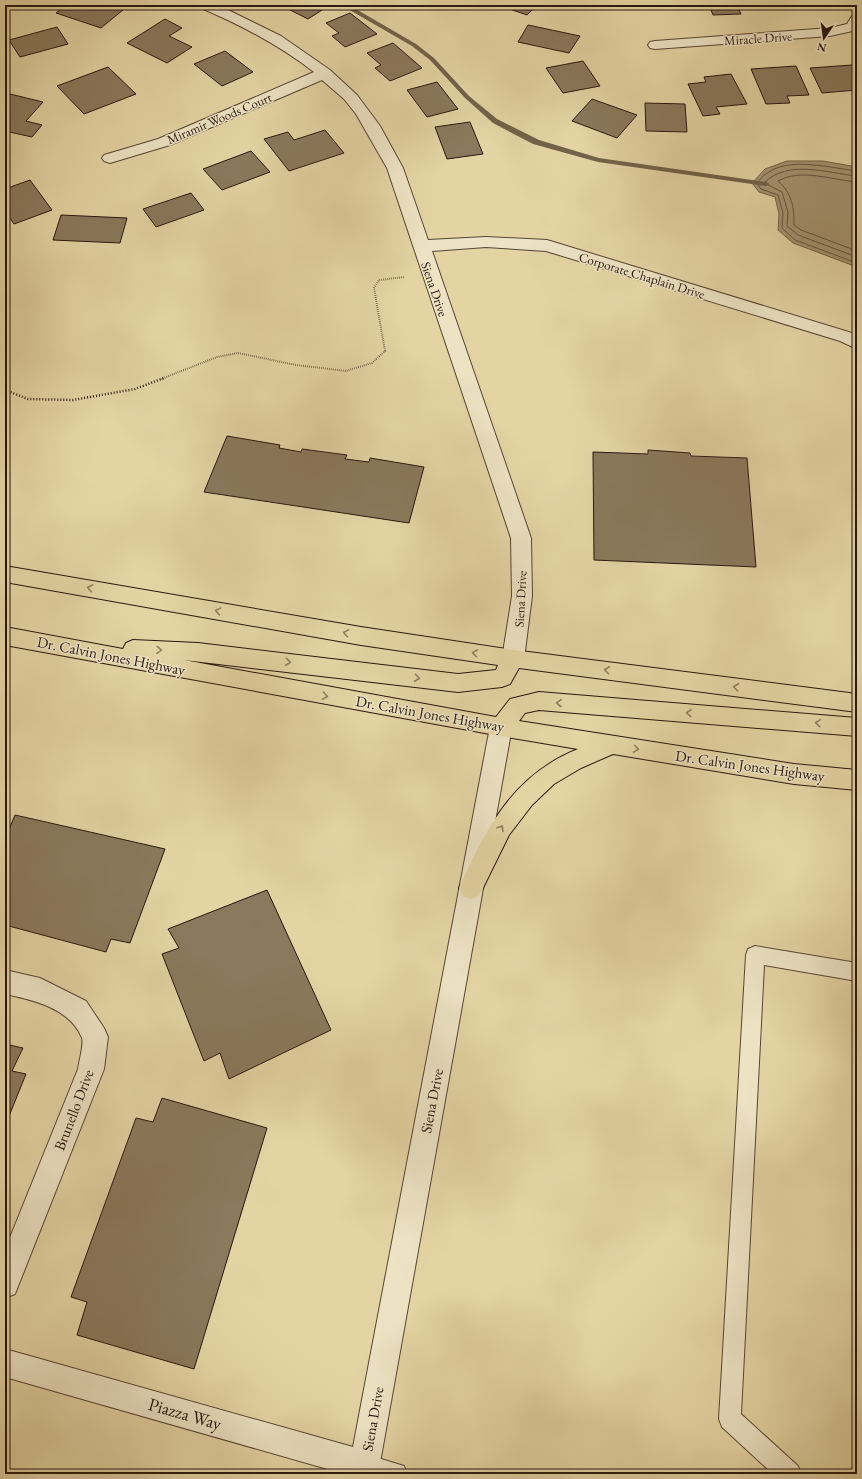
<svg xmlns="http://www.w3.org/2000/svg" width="862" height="1479" font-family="'EB Garamond',serif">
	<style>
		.water { fill: #a49471; stroke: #726249 }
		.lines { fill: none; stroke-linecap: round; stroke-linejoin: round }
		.shore { stroke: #665640; stroke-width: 1 }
		.stream { fill: #726249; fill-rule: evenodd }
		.building { fill: #8a795c; stroke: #28170e }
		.lane-casing { stroke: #574634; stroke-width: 2 }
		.street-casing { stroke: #574634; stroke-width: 2 }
		.highway-casing { stroke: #28170e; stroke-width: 2 }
		.path-far1 { stroke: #28170e; stroke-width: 2; stroke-dasharray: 0.5 1.5; stroke-linecap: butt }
		.path { stroke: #28170e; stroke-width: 2.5; stroke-dasharray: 1 2; stroke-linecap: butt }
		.lane { fill: #ede3c4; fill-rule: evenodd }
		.street { fill: #ede3c4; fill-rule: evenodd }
		.highway { fill: #e4d4a4; fill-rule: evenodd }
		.oneway { stroke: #8f7f60 }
		.labels { text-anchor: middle; stroke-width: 3; stroke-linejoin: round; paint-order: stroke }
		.far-street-label { font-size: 13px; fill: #28170e; stroke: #ede3c4 }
		.street-label { font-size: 15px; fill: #28170e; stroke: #ede3c4 }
		.near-street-label { font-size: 18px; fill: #28170e; stroke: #ede3c4 }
	</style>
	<rect width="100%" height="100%" fill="#e4d4a4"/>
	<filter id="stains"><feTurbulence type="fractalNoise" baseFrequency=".005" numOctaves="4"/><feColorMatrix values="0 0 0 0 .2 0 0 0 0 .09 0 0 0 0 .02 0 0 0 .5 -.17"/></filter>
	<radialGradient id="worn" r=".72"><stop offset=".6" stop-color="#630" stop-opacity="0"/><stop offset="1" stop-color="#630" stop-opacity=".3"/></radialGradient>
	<polygon class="water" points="787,161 823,161 857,167 857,267 793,243 778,230 779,214 775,197 759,192 752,183 765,169"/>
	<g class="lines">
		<g class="shore">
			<path d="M857 171C831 168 788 156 766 174 762 176 760 180 757 183L761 189 778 195 783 213 782 228 795 240 857 263"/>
			<path d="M857 176C827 173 788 159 764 183L782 192 788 212 787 226 798 235 857 257"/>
			<path d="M857 182C832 180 801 168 778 181 792 193 794 207 794 225L801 230 857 251"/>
		</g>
		<polygon class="stream" points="341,5 349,5 416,44 434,58 469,96 497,119 539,140 599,158 766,182 770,184 766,186 598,162 533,144 493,123 465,98 430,60 412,46"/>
	</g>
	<g class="building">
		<polygon points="66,5 129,5 101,28 56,13"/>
		<polygon points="291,5 330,5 308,19 288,9 294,6"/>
		<polygon points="502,5 537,5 527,15 501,6"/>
		<polygon points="709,5 757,5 758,7 738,8 741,14 713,15"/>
		<polygon points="350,13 377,34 345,47 332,36 339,33 326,23"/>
		<polygon points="165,19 182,28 169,36 192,47 167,63 127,43"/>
		<polygon points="528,25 580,36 569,53 518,42"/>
		<polygon points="57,27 68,44 20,57 9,40"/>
		<polygon points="393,43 422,68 390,81 375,68 381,65 367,53"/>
		<polygon points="225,51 253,72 222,86 194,64"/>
		<polygon points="583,61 600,86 563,93 546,68"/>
		<polygon points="852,65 857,75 857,90 822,93 810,68"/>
		<polygon points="796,66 809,95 787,96 790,103 766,104 751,69"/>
		<polygon points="108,67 136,94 84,114 57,86"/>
		<polygon points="731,74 747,104 716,107 720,114 703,116 688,84 706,82 704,77"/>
		<polygon points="437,82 458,109 427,117 407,90"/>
		<polygon points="10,94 43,102 26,121 42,125 32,137 5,131 5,100"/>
		<polygon points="592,99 637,115 617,138 572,121"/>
		<polygon points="645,103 685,104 687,132 646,131"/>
		<polygon points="470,122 483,154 447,159 435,127"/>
		<polygon points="325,130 344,153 289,171 264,139 288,132 294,140"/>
		<polygon points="251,151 270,172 222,190 203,169"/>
		<polygon points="30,180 52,210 14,224 5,211 5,189"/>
		<polygon points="191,193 204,210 156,227 143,209"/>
		<polygon points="61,215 127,218 120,243 53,240"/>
		<polygon points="227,436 280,445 279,448 301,452 302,449 347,455 345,459 369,462 370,458 424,467 409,523 204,492"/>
		<polygon points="648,450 690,453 691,456 747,458 756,567 594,560 593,452 648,454"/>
		<polygon points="15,815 165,849 130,943 111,939 106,952 5,925 5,839"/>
		<polygon points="267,890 331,1030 229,1079 220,1053 204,1061 162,954 179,948 168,929"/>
		<polygon points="5,1044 23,1048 12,1071 26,1074 5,1126"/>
		<polygon points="162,1098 267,1128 194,1369 77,1335 87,1302 71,1297 136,1118 153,1122"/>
	</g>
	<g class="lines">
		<g class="lane-casing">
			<g id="lane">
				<polygon points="755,946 857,963 857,981 764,965 741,1414 798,1466 801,1474 773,1474 722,1427 719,1419 746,955 748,949"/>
				<polygon points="365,1454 404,1466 407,1474 357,1473 354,1465 357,1457"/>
			</g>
		</g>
		<g class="street-casing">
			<g id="street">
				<path d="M199 5H218L281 36 330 70 357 95 380 126 403 168 428 240 486 237 547 240 852 333 857 335V349L840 341 546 251 486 247 432 251 531 538 532 596 524 659 520 665 513 668 506 665 502 659 512 596 511 538 387 168 356 114 344 99 322 80 170 145 110 163 104 161 102 158 104 155 158 139 314 72C279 45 241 25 201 8Z"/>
				<polygon points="857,15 857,30 830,36 655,49 650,48 648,45 650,42 655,41 830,28 847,24 852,16"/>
				<polygon points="501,718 509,720 512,727 378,1474 345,1474 5,1377 5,1349 353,1447 490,727 493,720"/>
				<path d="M5 970 40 978 86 1001 104 1028 108 1037 104 1069 15 1294 5 1298V1250L78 1069C79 1062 84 1044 82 1038 70 1008 33 1000 5 994Z"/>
			</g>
		</g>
		<g class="highway-casing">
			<path id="highway" d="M5 566 361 627 513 650 857 694V712L519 668 510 684 502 687 458 692 184 660 496 717 510 699 539 692 857 718V736L539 710 525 713 519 721 794 764 857 770V790L794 784 613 754 581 768 554 784 532 805 509 835 479 896 471 899 463 896 459 888C487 827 513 775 578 749L501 736 5 645V627L123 649 126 643 133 640 198 643 458 674 496 670 498 665 361 645 5 582Z"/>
		</g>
		<polyline class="path-far1" points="161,379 217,357 238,353 296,365 346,371 372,363 385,351 374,288 379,280 405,277"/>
		<polyline class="path" points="5,390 28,399 73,400 135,389 164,378"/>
		<use href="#lane" class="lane"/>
		<use href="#street" class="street"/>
		<use href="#highway" class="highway"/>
	</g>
	<defs><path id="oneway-chevron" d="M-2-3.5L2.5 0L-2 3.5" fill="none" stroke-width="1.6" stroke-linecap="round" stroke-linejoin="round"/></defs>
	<g class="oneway">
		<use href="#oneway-chevron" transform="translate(90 588) rotate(-170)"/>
		<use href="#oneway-chevron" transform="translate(218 611) rotate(-170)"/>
		<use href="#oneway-chevron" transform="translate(346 633) rotate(-170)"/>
		<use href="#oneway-chevron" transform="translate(159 650) rotate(3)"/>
		<use href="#oneway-chevron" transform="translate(475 653) rotate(-171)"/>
		<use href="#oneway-chevron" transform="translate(288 662) rotate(7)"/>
		<use href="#oneway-chevron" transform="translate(607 670) rotate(-173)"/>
		<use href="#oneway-chevron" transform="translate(417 678) rotate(7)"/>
		<use href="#oneway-chevron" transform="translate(736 687) rotate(-173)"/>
		<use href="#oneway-chevron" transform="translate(325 696) rotate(10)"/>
		<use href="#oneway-chevron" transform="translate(559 703) rotate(-177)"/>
		<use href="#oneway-chevron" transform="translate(689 713) rotate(-175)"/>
		<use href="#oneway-chevron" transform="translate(818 723) rotate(-175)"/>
		<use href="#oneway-chevron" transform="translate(636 749) rotate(9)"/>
		<use href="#oneway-chevron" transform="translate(501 828) rotate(-58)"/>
	</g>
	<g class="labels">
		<g class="far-street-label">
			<text transform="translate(758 38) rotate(-4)" y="5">Miracle Drive</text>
			<text transform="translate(219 118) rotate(-23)" y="5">Miramir Woods Court</text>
			<text transform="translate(642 275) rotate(17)" y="5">Corporate Chaplain Drive</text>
			<text transform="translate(435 289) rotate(71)" y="5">Siena Drive</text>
			<text transform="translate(520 599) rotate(-87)" y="5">Siena Drive</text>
		</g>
		<g class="street-label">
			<text transform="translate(111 656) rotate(11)" y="5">Dr. Calvin Jones Highway</text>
			<text transform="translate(430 714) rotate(10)" y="5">Dr. Calvin Jones Highway</text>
			<text transform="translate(750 766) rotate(8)" y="5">Dr. Calvin Jones Highway</text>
			<text transform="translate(432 1101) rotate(-79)" y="5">Siena Drive</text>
			<text transform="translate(74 1110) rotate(-69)" y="5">Brunello Drive</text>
			<text transform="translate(373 1419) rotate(-80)" y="5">Siena Drive</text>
		</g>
		<g class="near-street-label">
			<text transform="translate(185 1414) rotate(16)" y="6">Piazza Way</text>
		</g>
	</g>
	<rect width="862" height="1479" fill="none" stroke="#e4d4a4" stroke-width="20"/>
	<rect x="6" y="6" width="850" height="1467" fill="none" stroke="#28170e" stroke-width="2"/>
	<rect x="10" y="10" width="842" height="1459" fill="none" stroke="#28170e"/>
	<g transform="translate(824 38) rotate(193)" stroke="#ede3c4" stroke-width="3" paint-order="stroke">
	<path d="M0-3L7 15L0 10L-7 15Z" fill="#28170e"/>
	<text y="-6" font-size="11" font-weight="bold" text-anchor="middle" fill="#28170e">N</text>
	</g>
	<rect width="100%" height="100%" filter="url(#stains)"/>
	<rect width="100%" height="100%" fill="url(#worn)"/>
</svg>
